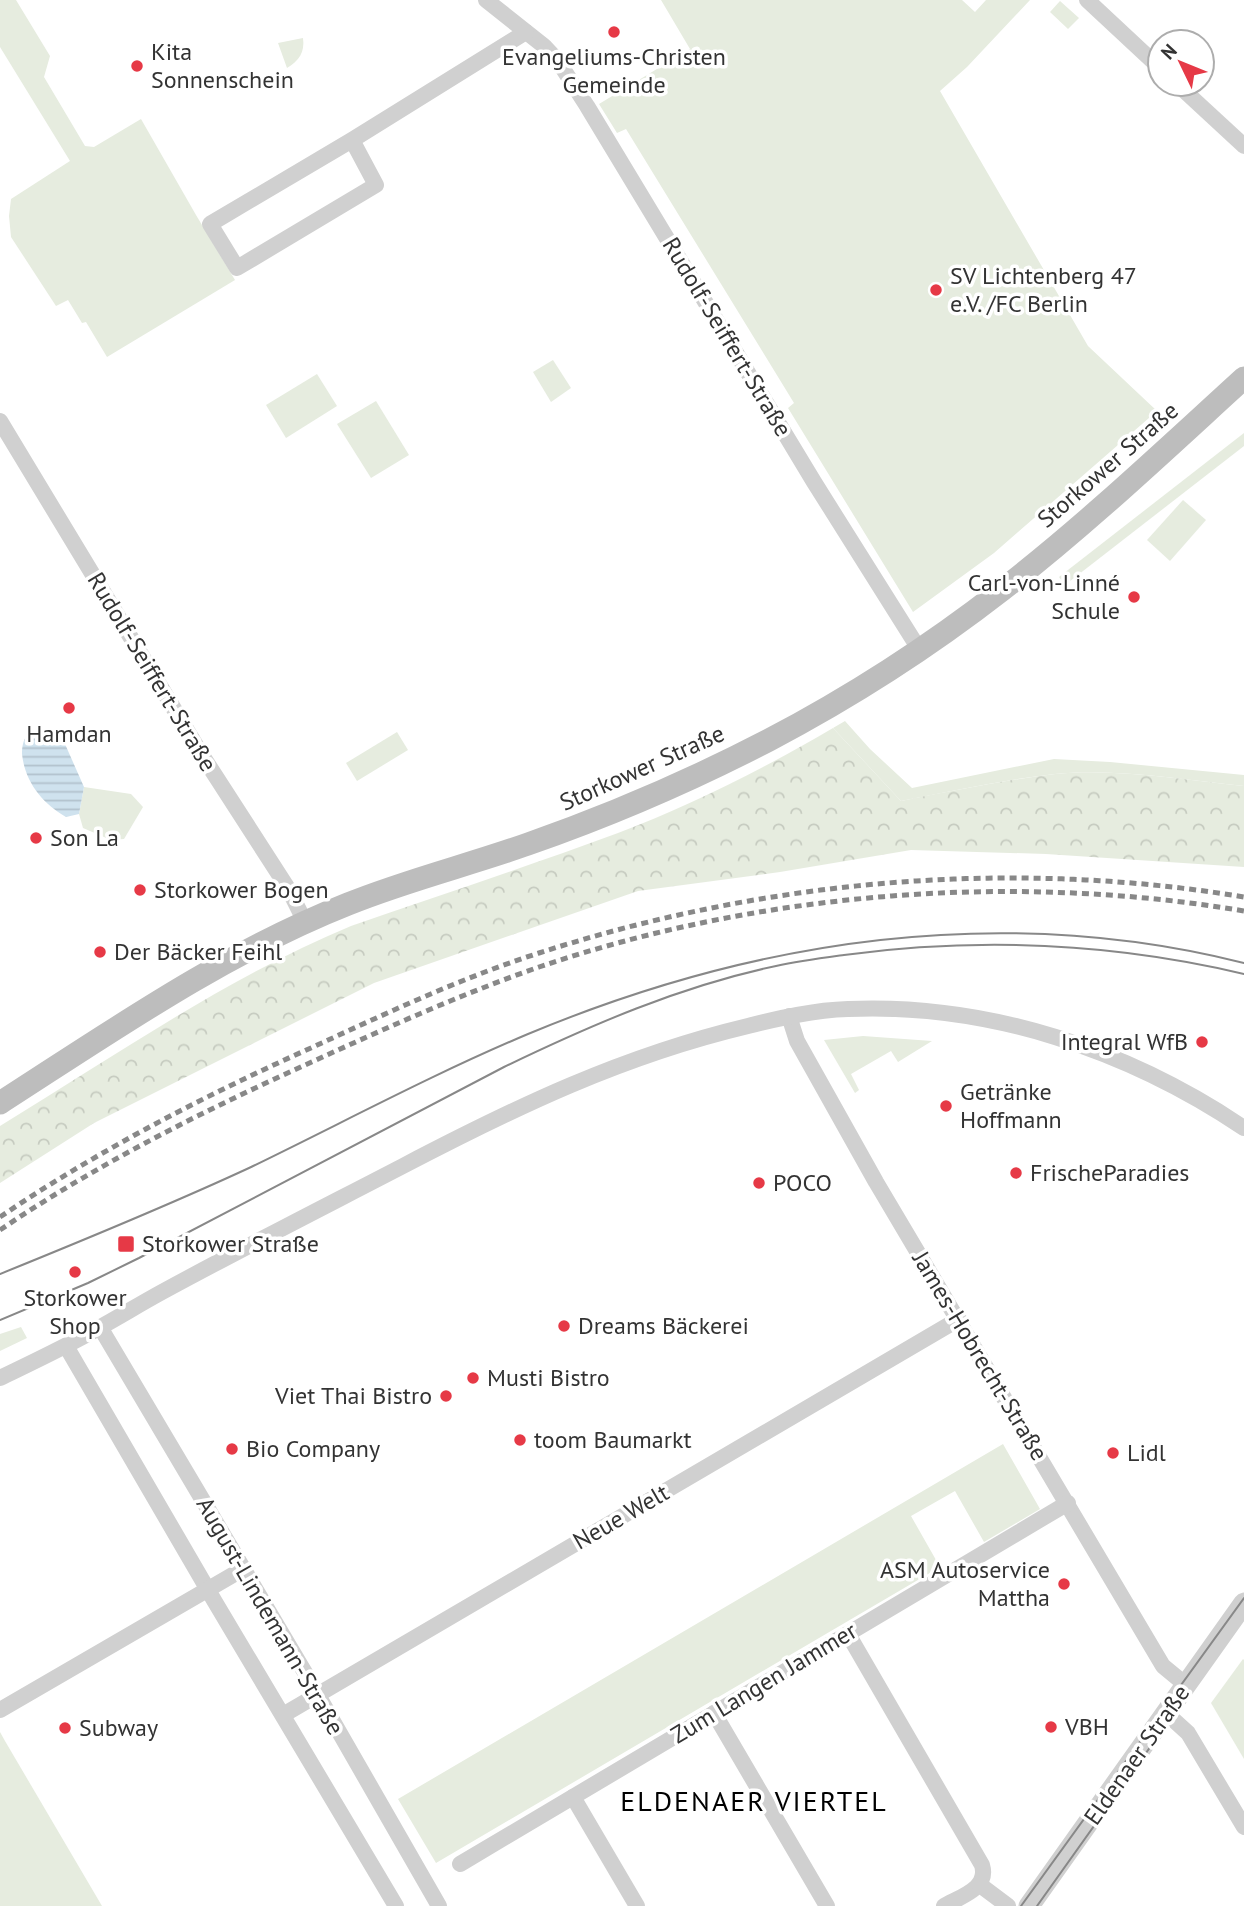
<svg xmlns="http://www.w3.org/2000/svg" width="1244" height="1906" font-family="'PT Sans',sans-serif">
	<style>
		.green { fill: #e6ecdf }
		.forest { fill: url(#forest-crowns) }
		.water { fill: url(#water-rules) }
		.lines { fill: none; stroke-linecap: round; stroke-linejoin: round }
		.minor { stroke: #d0d0d0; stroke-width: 16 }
		.tertiary { stroke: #d0d0d0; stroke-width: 21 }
		.secondary { stroke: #bdbdbd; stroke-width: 23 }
		.tram { stroke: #888; stroke-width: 2 }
		.rail { stroke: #888; stroke-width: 5; stroke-dasharray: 7 5; stroke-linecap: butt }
		.poi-dot { fill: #e63946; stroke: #fff; stroke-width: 2.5 }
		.labels { text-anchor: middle; stroke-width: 7; stroke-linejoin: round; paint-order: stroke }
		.poi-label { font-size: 24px; fill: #333; stroke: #fff; text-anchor: start }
		.street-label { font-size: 24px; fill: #333; stroke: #fff }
		.quarter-label { font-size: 28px; letter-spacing: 2px; fill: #000; stroke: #fff }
	</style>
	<defs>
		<pattern id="forest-crowns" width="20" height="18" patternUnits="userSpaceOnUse" patternTransform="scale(1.75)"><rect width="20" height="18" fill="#e6ecdf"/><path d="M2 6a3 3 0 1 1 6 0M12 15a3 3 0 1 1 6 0" fill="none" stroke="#c6cbc0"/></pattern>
		<pattern id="water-rules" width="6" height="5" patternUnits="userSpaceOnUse" patternTransform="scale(1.75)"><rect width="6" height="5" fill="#cfe2ee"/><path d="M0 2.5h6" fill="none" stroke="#b2c2cd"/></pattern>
	</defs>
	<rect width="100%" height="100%" fill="#fff"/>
	<g class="green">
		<polygon points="0,0 16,0 50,56 44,77 85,146 94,147 141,119 196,215 235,280 107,357 86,322 82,323 68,300 56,306 11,237 9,216 11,199 70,161 0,47"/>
		<polygon points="661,0 962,0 975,12 986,0 1030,0 967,67 940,91 1088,346 1157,411 994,553 913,612 788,408 794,403 626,129 617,133 599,104 690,49"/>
		<polygon points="1060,1 1079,18 1068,29 1050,12"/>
		<path d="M303 38C305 52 299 61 287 68L278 43Z"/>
		<polygon points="553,360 571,388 551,402 533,372"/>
		<polygon points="317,374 337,406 286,438 266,405"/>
		<polygon points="376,401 409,455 371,478 337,424"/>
		<polygon points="1244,433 1244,446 1065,585 1059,577"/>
		<polygon points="1183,500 1206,520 1170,561 1147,540"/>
		<path d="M845 721 870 749 912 788 1054 759 1110 762 1244 775V786C1184 780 1115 768 1055 774 1003 780 952 791 901 801L833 728Z"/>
		<polygon points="397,732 408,750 357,781 346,763"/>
		<polygon points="84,787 131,794 143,807 124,839 111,840 83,828 79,814"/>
		<polygon points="863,1036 932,1041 898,1062 891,1051 851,1074 859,1090 855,1093 824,1040"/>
		<polygon points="21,1327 27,1338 0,1351 0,1334"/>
		<polygon points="1003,1444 1040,1509 984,1542 955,1491 911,1516 940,1567 436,1863 398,1799"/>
		<polygon points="1243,1659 1244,1660 1244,1759 1211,1703"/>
		<polygon points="0,1732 5,1741 102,1906 0,1906"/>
	</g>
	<path class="forest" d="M833 728 901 801C952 791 1004 780 1055 774 1115 768 1184 780 1244 786V867L1046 854 911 850 780 872 638 891 374 983 94 1123 0 1183V1126C115 1056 226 978 351 926 440 895 529 866 618 833 692 805 765 768 833 728Z"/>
	<path class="water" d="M39 729 53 734 65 744 84 787 79 814 66 817C42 803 25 782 22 754 22 747 23 738 29 734 32 731 36 731 39 729Z"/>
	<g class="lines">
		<g class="minor">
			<polyline points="486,0 544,46 558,61 587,106 814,482 919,649"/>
			<polyline points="1087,0 1160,68"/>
			<polyline points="1177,84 1244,146"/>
			<polyline points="352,140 376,185 237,268 210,224 352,140 526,32"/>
			<polyline points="0,421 200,752 289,890 305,922"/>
			<polyline points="789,1016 797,1041 876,1182 1163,1666 1186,1685"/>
			<polyline points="100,1327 307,1676 439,1906"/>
			<polyline points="66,1346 215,1602 396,1906"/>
			<path d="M0 1378C33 1362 65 1347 97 1329 119 1317 140 1304 162 1292 241 1249 322 1208 403 1166 516 1107 622 1056 748 1026 780 1018 814 1010 848 1009 989 1003 1128 1050 1244 1128"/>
			<path d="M848 1634 982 1865C989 1888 962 1896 944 1906"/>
			<polyline points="0,1710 243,1569"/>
			<polyline points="714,1713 827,1906"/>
			<polyline points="1166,1713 1188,1733 1244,1827"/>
			<polyline points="283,1715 959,1319"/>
			<polyline points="573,1797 637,1906"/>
			<polyline points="460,1864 1068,1503"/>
			<polyline points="980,1885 1008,1906"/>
		</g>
		<polyline class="tertiary" points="1029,1906 1244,1603"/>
		<path class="secondary" d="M0 1103C112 1031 224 953 348 904 407 880 469 865 528 844 611 815 692 780 769 740 851 697 930 646 1002 590 1087 524 1165 450 1244 378"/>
		<g class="tram">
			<path d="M0 1274C84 1240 167 1206 249 1168 342 1123 433 1074 528 1034 756 939 1001 902 1244 963"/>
			<path d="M0 1320 88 1283 139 1258 504 1067C591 1025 681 986 776 966 799 961 822 958 844 955 978 937 1113 943 1244 974"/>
			<polyline points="1021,1906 1244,1598"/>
			<polyline points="1037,1906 1183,1701"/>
		</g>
		<g class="rail">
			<path d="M0 1217C99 1150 204 1096 313 1047 387 1013 461 978 539 953 765 880 1009 858 1244 897"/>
			<path d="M0 1230C99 1163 205 1110 314 1061 388 1027 462 994 539 967 760 892 1014 872 1244 911"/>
		</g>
	</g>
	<g class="poi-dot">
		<circle cx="614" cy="32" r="7"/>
		<circle cx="137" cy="66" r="7"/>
		<circle cx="936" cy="290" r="7"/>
		<circle cx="1134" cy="597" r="7"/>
		<circle cx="69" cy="708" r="7"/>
		<circle cx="36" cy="838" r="7"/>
		<circle cx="140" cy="890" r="7"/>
		<circle cx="100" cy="952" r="7"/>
		<circle cx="1202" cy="1042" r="7"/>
		<circle cx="946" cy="1106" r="7"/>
		<circle cx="1016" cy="1173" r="7"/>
		<circle cx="759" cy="1183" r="7"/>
		<rect x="117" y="1235" width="18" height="18" rx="3.5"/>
		<circle cx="75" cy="1272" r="7"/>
		<circle cx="564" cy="1326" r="7"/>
		<circle cx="473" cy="1378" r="7"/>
		<circle cx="446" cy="1396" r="7"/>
		<circle cx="520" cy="1440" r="7"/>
		<circle cx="232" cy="1449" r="7"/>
		<circle cx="1113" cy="1453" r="7"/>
		<circle cx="1064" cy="1584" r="7"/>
		<circle cx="1051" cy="1727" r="7"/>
		<circle cx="65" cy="1728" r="7"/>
	</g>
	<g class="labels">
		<g class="poi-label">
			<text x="151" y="60">Kita<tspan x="151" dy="28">Sonnenschein</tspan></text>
			<text x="614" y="65" text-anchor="middle">Evangeliums-Christen<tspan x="614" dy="28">Gemeinde</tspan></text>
			<text x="950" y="284">SV Lichtenberg 47<tspan x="950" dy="28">e.V. /FC Berlin</tspan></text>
			<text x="1120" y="591" text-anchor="end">Carl-von-Linné<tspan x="1120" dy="28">Schule</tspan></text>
			<text x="69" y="742" text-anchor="middle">Hamdan</text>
			<text x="50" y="846">Son La</text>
			<text x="154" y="898">Storkower Bogen</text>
			<text x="114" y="960">Der Bäcker Feihl</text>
			<text x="1188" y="1050" text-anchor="end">Integral WfB</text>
			<text x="960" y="1100">Getränke<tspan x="960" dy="28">Hoffmann</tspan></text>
			<text x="1030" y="1181">FrischeParadies</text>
			<text x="773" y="1191">POCO</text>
			<text x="142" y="1252">Storkower Straße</text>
			<text x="75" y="1306" text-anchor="middle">Storkower<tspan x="75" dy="28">Shop</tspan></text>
			<text x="578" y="1334">Dreams Bäckerei</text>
			<text x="487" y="1386">Musti Bistro</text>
			<text x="432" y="1404" text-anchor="end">Viet Thai Bistro</text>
			<text x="534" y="1448">toom Baumarkt</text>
			<text x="246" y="1457">Bio Company</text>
			<text x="1127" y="1461">Lidl</text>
			<text x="1050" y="1578" text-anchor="end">ASM Autoservice<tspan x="1050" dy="28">Mattha</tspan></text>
			<text x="1065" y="1735">VBH</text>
			<text x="79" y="1736">Subway</text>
		</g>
		<g class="street-label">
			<text transform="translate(727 337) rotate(59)" y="8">Rudolf-Seiffert-Straße</text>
			<text transform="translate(1108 465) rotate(-41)" y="8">Storkower Straße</text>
			<text transform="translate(152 672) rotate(59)" y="8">Rudolf-Seiffert-Straße</text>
			<text transform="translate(642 768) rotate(-24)" y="8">Storkower Straße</text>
			<text transform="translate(980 1356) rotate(59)" y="8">James-Hobrecht-Straße</text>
			<text transform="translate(621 1517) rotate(-30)" y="8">Neue Welt</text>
			<text transform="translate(270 1616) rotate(60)" y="8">August-Lindemann-Straße</text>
			<text transform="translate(764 1683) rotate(-31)" y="8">Zum Langen Jammer</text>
			<text transform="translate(1137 1755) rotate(-55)" y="8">Eldenaer Straße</text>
		</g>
		<g class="quarter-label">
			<text x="754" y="1811">ELDENAER VIERTEL</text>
		</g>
	</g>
	<g transform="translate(1181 63) rotate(313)"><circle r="33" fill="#ffffff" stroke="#adadad" stroke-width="2"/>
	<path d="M0-5L12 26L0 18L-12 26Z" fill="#e63946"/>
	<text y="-10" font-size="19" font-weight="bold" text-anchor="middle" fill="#333333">N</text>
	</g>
</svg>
